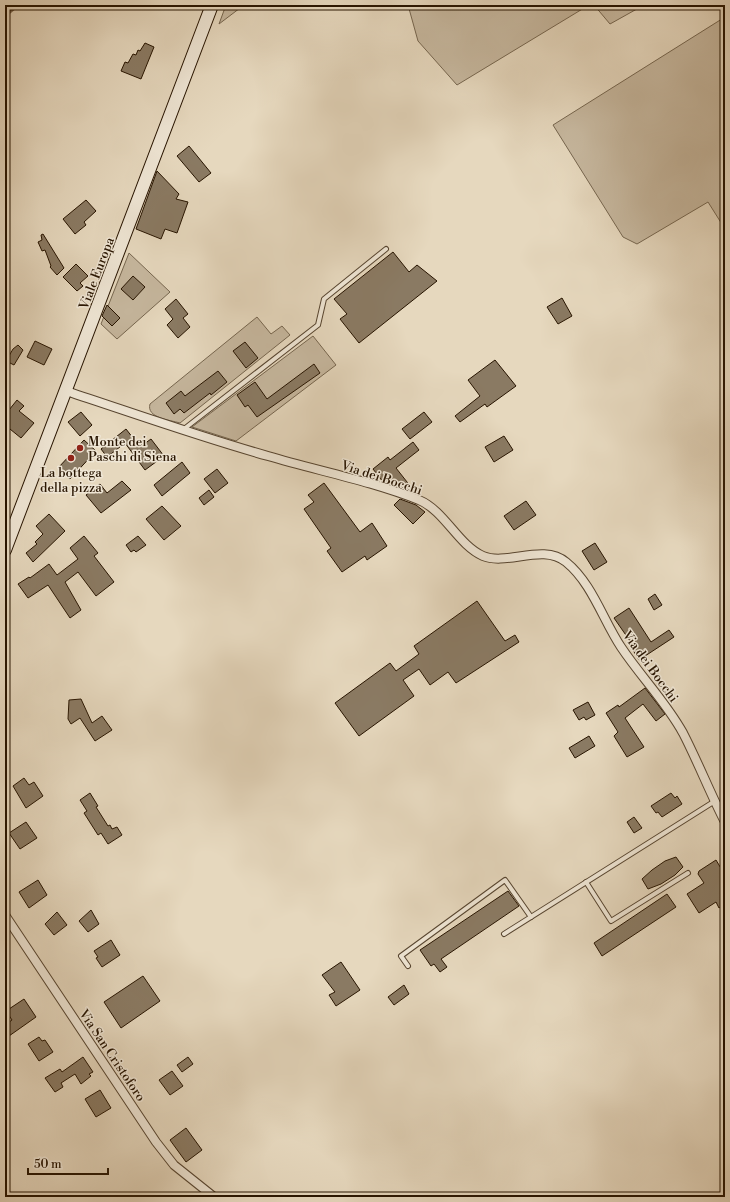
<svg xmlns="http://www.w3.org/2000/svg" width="730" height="1202" font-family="'Libre Bodoni',serif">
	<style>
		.green { fill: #c6b79e; stroke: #76664f }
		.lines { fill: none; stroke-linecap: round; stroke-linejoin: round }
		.stream { stroke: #73614b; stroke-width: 3 }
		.building { fill: #8a7a63; stroke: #271400 }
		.lane-casing { stroke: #574530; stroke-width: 6 }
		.street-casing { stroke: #574530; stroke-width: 10 }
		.secondary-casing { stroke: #271400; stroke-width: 14 }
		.lane { stroke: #efe6d5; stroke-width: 4 }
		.street { stroke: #efe6d5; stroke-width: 8 }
		.secondary { stroke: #efe6d5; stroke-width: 12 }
		.poi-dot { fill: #8f2418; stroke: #efe6d5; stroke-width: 1.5 }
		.labels { text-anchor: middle; stroke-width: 3; stroke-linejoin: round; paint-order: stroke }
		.street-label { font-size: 13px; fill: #271400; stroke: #efe6d5 }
		.poi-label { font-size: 13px; fill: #271400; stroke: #efe6d5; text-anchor: start }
	</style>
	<rect width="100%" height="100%" fill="#e6d8be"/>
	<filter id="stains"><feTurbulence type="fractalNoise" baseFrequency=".005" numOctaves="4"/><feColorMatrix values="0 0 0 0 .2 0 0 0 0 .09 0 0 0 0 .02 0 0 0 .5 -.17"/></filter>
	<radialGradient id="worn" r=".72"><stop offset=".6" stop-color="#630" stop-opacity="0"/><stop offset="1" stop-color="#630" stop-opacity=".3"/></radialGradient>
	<g class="green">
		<polygon points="226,5 244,5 219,24"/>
		<polygon points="408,5 589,5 457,85 418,41"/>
		<polygon points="594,5 644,5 610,24"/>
		<polygon points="725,17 725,229 708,202 637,244 623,237 553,125"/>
		<polygon points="129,253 170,292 117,339 101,324"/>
		<path d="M257 317 271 334 282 326 290 335 180 423C170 420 146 418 150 404Z"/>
		<polygon points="313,336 336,365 236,441 192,427"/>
	</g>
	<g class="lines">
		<polyline class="stream" points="5,16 18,5"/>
	</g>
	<g class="building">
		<polygon points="145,43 154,47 141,79 121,71 125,62 128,63 133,54 136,55 138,50 140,51"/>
		<polygon points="189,146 211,173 199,182 177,156"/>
		<polygon points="157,171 179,194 176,199 188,202 177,233 165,229 161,239 136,229"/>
		<polygon points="86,200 96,211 84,222 86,225 75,234 63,219"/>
		<polygon points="43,234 64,268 57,275 50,267 51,266 45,250 42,251 38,242 42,240 41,235"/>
		<polygon points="393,252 409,272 417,265 437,281 359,343 340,319 347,314 334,299"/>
		<polygon points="76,264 88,276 80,283 83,286 77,291 63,277"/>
		<polygon points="133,276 145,287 133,300 121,289"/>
		<polygon points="562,298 572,316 558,324 547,307"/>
		<polygon points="176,299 188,314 183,318 190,327 178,338 167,325 173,319 165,309"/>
		<polygon points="107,305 120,318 112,326 102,316"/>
		<polygon points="35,341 52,349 44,365 27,357"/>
		<polygon points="245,342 258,358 246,368 233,351"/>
		<polygon points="18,345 23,350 14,365 6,361 13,349"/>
		<polygon points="495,360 516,386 487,407 485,404 460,422 455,416 480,396 468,380"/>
		<polygon points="314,364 320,373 257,417 248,405 245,407 237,395 255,382 267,399"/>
		<polygon points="218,371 227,382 211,395 210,393 184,413 180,409 174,414 166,403 181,391 185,396"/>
		<polygon points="17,400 24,406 19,411 34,423 21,438 5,425 5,415"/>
		<polygon points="81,412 92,425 80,436 68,422"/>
		<polygon points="424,412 432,422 410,439 402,429"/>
		<polygon points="126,429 140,447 151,439 164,456 145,470 125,443 107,457 101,449"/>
		<polygon points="504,436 513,450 494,462 485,447"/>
		<polygon points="84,440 96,451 70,479 58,468"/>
		<polygon points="413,442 419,450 396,468 411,487 407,490 383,482 373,469 388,457 390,460"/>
		<polygon points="182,462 190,473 162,496 154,485"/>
		<polygon points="217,469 228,483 215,493 204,479"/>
		<polygon points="122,481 131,490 101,513 86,495 100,484 107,493"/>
		<polygon points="324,483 360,532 372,523 387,546 367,560 365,556 342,572 327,551 331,548 304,509 314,502 308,495"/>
		<polygon points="209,490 214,497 204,505 199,498"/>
		<polygon points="400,499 416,505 425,512 413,524 394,505"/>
		<polygon points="526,501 536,515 514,530 504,516"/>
		<polygon points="162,506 181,526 164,540 146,519"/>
		<polygon points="49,514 65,531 33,562 26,553 37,544 35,542 43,534 36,526"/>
		<polygon points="84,536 98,553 94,556 114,582 96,596 78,572 65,582 81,610 70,618 48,585 28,598 18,584 29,577 30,578 49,564 57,575 78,559 70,548"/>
		<polygon points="138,536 146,545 136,552 134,550 131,552 126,545"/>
		<polygon points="595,543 607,562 594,570 582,551"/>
		<polygon points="655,594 662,605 654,610 648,599"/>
		<polygon points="477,601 505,641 515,635 519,642 456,683 448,672 430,685 419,669 403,680 414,696 359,736 335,703 390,663 396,671 419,654 414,646"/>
		<polygon points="629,608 651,642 669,630 674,637 639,660 628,642 630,641 614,618"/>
		<polygon points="645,688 665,714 656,721 643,704 625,718 644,747 627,757 614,736 618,732 606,713 618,705 619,707"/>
		<polygon points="81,699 92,723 102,716 112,730 95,741 80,718 71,724 68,719 69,700"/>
		<polygon points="588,702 595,715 586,720 584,717 579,720 573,710"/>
		<polygon points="589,736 595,746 575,758 569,748"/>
		<polygon points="24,778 29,785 34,782 43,796 26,808 13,786"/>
		<polygon points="90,793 98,806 96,807 108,826 110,825 112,829 117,827 122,835 108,844 101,833 98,835 84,813 87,811 80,800"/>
		<polygon points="671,793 675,798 677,796 682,804 662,817 658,812 656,813 651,806"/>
		<polygon points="634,817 642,828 634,833 627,822"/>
		<polygon points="26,822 37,838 20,849 9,833"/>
		<polygon points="676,857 683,867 675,875 661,884 648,889 642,879 652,870 665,861"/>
		<polygon points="716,860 725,875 725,904 719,908 716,902 699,913 687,894 704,883 698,874 699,871"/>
		<polygon points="38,880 47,895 29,908 19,892"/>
		<polygon points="508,891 519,906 441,959 447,967 440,972 434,964 431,966 420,950"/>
		<polygon points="667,894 676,907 602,956 594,943"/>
		<polygon points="91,910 99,924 88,932 79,921"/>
		<polygon points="57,912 67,925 54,935 45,924"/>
		<polygon points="111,940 120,955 102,967 96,958 98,957 94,951"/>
		<polygon points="341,962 360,990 336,1006 329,995 335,992 322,975"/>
		<polygon points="143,976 160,1001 121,1028 104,1002"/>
		<polygon points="404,985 409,994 394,1005 388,997"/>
		<polygon points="24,999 36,1017 9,1036 5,1030 5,1025 12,1020 6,1011"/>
		<polygon points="39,1037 42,1041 45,1040 53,1052 39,1061 28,1044"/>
		<polygon points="83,1057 93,1072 89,1074 91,1076 81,1084 75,1074 61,1083 63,1087 55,1092 45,1078 60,1069 62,1072"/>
		<polygon points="188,1057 193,1064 182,1072 177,1065"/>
		<polygon points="172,1071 183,1086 170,1095 159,1080"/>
		<polygon points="100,1090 111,1108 96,1117 85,1099"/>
		<polygon points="186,1128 202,1150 186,1162 170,1140"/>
	</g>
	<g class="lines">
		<g class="lane-casing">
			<g id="lane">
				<polyline points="184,429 318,325 324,299 386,249"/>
				<polyline points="5,613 5,615"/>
				<polyline points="586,882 611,921 688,873"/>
				<polyline points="504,934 715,801"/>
				<polyline points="408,966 401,956 505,880 531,917"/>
			</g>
		</g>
		<g class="street-casing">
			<g id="street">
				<path d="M66 391C133 413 200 437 268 456 319 471 371 481 419 500 445 511 458 545 483 556 507 566 543 543 566 562 592 583 603 620 621 647 641 677 666 702 683 733 698 762 710 793 725 822"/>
				<polyline points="5,915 156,1142 174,1165 214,1197"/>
			</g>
		</g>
		<g class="secondary-casing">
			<polyline id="secondary" points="5,550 212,5"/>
		</g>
		<use href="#lane" class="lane"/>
		<use href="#street" class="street"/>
		<use href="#secondary" class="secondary"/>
	</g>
	<g class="poi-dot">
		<circle cx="80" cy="448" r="4"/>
		<circle cx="71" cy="458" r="4"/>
	</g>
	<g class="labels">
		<g class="street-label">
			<text transform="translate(96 273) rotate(-69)" y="5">Viale Europa</text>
			<text transform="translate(382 477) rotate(18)" y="5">Via dei Bocchi</text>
			<text transform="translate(651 666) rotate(54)" y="5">Via dei Bocchi</text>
			<text transform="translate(113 1055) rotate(56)" y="5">Via San Cristoforo</text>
		</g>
		<g class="poi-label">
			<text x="88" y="446">Monte dei<tspan x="88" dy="15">Paschi di Siena</tspan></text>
			<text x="71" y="477" text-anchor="middle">La bottega<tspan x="71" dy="15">della pizza</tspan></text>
		</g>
	</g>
	<rect width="730" height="1202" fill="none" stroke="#e6d8be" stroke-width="20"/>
	<rect x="6" y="6" width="718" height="1190" fill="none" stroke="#271400" stroke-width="2"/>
	<rect x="10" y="10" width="710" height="1182" fill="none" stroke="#271400"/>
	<path d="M28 1168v6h80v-6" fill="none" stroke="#271400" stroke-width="2"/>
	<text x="34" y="1168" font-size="12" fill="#271400" stroke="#efe6d5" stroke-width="3" paint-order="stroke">50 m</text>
	<rect width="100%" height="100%" filter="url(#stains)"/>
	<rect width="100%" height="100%" fill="url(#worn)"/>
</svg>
